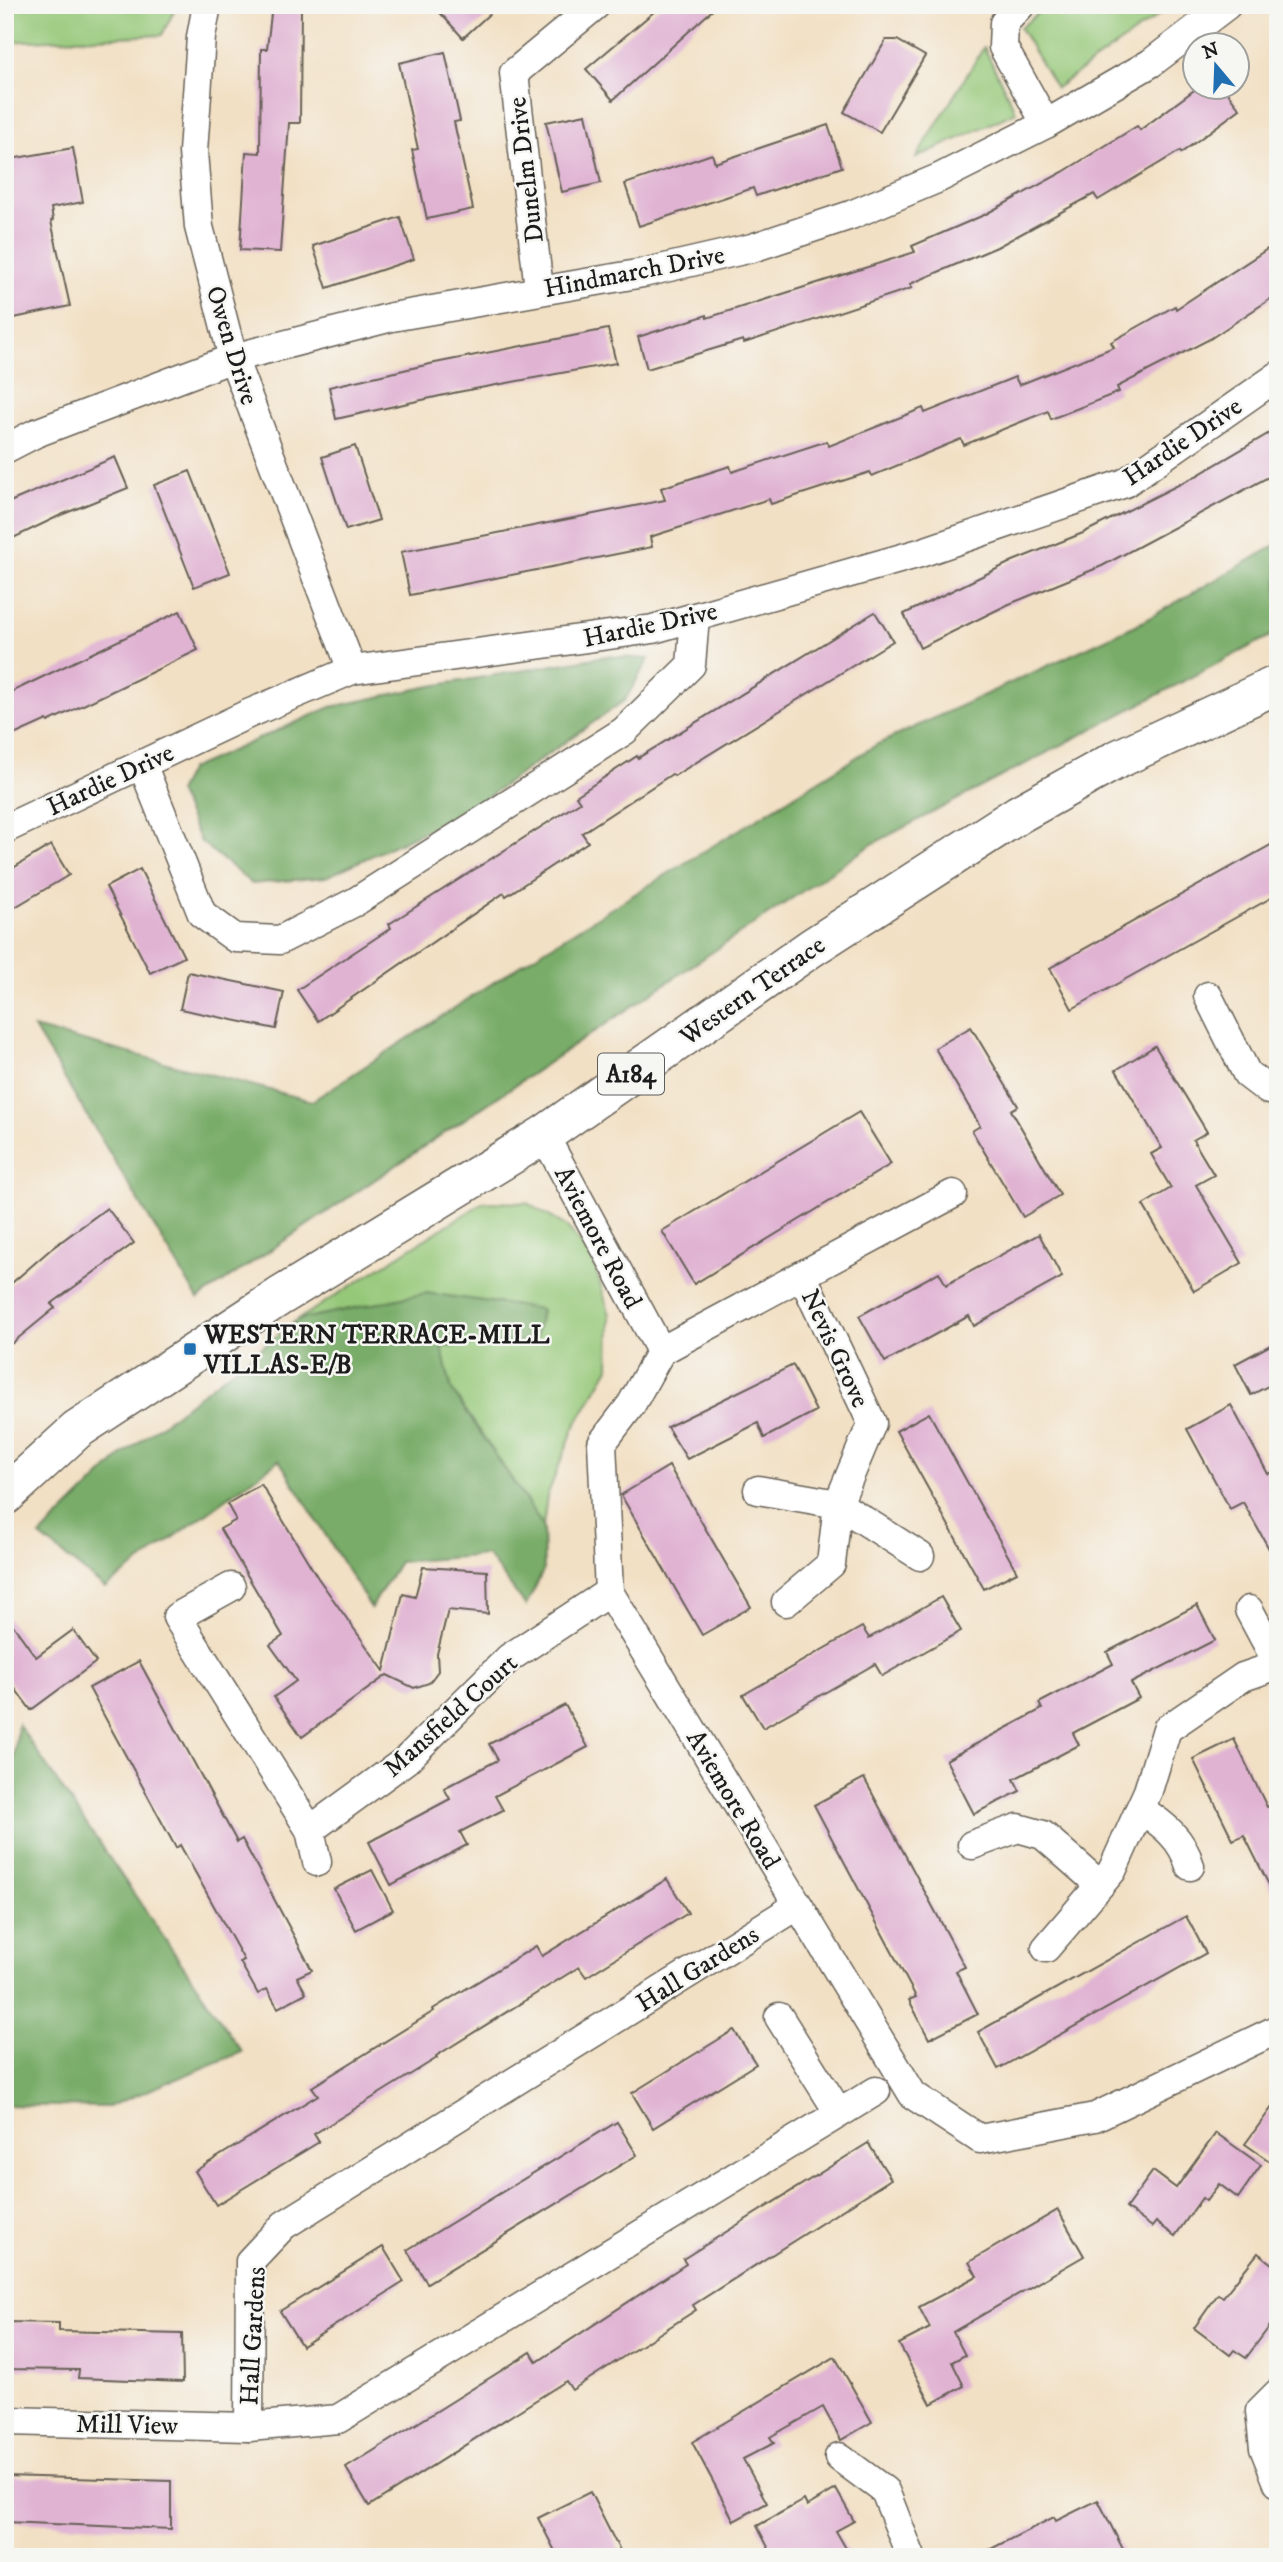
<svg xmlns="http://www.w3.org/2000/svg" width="1283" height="2562" font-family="'IM FELL DW Pica',serif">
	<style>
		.green { fill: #95c878; stroke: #58724a; stroke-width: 2 }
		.forest { fill: #78ac68; stroke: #4a6442; stroke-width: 2 }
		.building { fill: #e0b3d3 }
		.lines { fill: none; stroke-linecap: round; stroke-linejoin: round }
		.minor-casing { stroke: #676157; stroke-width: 31 }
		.primary-casing { stroke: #676157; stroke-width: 41 }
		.minor { stroke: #fff; stroke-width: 28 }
		.primary { stroke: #fff; stroke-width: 38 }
		.poi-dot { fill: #1f6fb2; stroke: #f6f6f2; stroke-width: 2.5 }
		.labels { text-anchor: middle; stroke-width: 5; stroke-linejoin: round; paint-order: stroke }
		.shield { fill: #f6f6f2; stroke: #5d5d5c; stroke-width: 2 }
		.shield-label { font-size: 24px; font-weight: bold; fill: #1c1c1c }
		.street-label { font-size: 26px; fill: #1c1c1c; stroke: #f6f6f2 }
		.poi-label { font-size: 26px; font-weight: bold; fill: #1c1c1c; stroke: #f6f6f2; text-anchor: start }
	</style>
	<rect width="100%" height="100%" fill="#f6f6f2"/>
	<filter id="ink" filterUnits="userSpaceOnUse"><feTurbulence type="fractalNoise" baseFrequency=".0143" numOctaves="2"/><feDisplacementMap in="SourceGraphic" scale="14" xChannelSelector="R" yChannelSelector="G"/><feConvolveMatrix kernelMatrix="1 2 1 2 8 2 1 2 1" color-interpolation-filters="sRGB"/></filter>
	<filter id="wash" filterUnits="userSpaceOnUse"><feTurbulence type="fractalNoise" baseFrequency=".00686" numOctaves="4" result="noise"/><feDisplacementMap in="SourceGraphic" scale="28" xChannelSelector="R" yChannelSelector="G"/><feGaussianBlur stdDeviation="1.57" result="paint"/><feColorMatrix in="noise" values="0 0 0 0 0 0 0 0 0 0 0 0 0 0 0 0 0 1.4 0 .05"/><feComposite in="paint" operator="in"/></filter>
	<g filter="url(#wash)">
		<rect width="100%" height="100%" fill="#f2e0c4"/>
		<g class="green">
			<polygon points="5,5 177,5 162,35 5,42"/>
			<polygon points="1048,5 1173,5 1056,88 1020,28"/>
			<polygon points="984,47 1016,112 916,158"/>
			<polygon points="484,1202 527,1203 566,1226 592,1258 610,1315 609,1368 574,1428 547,1496 543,1526 452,1390 441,1346 535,1341 297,1320"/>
		</g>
		<g class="forest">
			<polygon points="1278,544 1278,632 874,843 198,1299 34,1028 312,1101 531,958 878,744 1140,623"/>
			<polygon points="606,656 649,659 625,700 466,812 326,877 252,884 200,841 178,792 190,769 331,707 426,687"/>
			<polygon points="426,1293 541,1309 536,1341 441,1347 452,1390 543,1526 544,1569 526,1606 487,1555 399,1562 371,1608 279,1460 105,1588 40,1536 122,1455 297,1320"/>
			<polygon points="18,1724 242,2052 108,2107 5,2105 5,1840"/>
		</g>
		<g id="blocks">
			<g class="building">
				<polygon points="272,5 301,5 300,123 289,123 280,252 240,250 246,152 260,153 261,49 267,49"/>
				<polygon points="433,5 499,5 463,38"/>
				<polygon points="662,5 718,5 613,100 586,69"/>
				<polygon points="886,40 897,40 925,56 880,132 844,112"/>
				<polygon points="445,52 460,121 454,122 473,209 427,219 412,150 418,149 399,63"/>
				<polygon points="1197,88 1224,88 1240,109 1181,153 1180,151 1098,200 1094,194 997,247 910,284 912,288 744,343 743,340 647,369 638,337 707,315 707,318 915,252 912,246 984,215 1063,172 1137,126 1140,130"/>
				<polygon points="586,114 601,183 562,192 546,122"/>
				<polygon points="828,125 842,167 756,196 753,188 639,226 625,184 712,154 715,163"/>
				<polygon points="73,148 83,202 51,208 53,220 51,221 70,306 5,320 5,160"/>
				<polygon points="400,217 414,259 327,288 313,246"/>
				<polygon points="1278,242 1278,294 1210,339 1117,387 1119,392 1051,419 1048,411 964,445 961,439 872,476 870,472 771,504 769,499 650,537 652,547 410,595 401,552 665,500 661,488 730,466 732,472 827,441 829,446 923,408 925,413 1015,377 1019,385 1114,347 1111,342 1175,306 1176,309"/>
				<polygon points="608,329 616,363 458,392 336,419 329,387 430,364"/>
				<polygon points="1278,428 1278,472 1102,566 1007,605 920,648 904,614 1013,561 1083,533 1196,476"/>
				<polygon points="355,446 379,520 346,530 322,457"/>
				<polygon points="115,457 128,488 61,515 5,542 5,504"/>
				<polygon points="190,471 230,573 194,587 154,485"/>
				<polygon points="180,611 198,650 48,722 47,720 5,739 5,695"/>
				<polygon points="875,612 893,641 674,776 672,774 582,833 588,842 506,896 504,893 318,1021 297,990 391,928 389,924 580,802 576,796 637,756 638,758"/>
				<polygon points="1278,841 1278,894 1072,1009 1050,968"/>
				<polygon points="51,845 69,875 5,913 5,873"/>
				<polygon points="140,869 184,957 150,973 106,887"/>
				<polygon points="188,972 284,992 276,1029 180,1009"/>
				<polygon points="971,1027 1018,1106 1011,1110 1060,1195 1023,1217 972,1131 980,1126 935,1048"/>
				<polygon points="1155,1046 1207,1132 1193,1140 1214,1175 1196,1185 1242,1263 1194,1291 1143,1205 1171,1188 1151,1154 1162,1148 1116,1070"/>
				<polygon points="859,1112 891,1164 694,1284 662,1231"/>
				<polygon points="107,1208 134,1243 51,1304 55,1308 5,1349 5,1289 51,1249"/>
				<polygon points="1039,1234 1062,1277 974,1326 969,1316 885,1362 859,1316 939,1272 946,1285"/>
				<polygon points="1278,1341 1278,1381 1251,1395 1235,1364"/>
				<polygon points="793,1365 816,1411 764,1438 758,1423 687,1459 667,1427"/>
				<polygon points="1231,1405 1268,1474 1278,1469 1278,1565 1243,1502 1230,1509 1187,1429"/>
				<polygon points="929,1413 1017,1572 984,1589 896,1431"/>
				<polygon points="669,1466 751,1607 702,1635 621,1495"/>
				<polygon points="261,1484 318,1578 384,1671 403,1594 415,1597 423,1567 487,1571 488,1614 448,1610 437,1654 438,1671 429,1683 414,1688 387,1675 302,1737 274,1697 296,1681 270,1645 283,1636 220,1529 236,1520 227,1504"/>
				<polygon points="941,1597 961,1631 882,1676 875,1664 763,1728 743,1695 862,1627 869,1638"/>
				<polygon points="1197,1605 1215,1640 1131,1683 1139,1698 1073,1733 1079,1745 1014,1779 1020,1791 974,1814 946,1760 1042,1709 1039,1703 1113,1664 1107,1652"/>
				<polygon points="5,1614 36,1657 73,1630 96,1662 31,1710 5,1675"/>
				<polygon points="139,1661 237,1842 242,1839 312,1970 297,1977 306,1993 278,2008 267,1989 258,1994 240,1962 244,1960 180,1845 176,1848 89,1688"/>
				<polygon points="565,1705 588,1747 495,1796 503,1810 460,1832 467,1845 391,1885 369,1842 450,1799 444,1788 498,1760 489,1744"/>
				<polygon points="1234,1739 1267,1807 1278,1802 1278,1903 1244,1835 1233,1840 1193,1759"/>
				<polygon points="864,1778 965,1967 956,1971 978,2014 929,2039 909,2000 916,1997 814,1805"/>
				<polygon points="372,1870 393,1910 356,1930 334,1889"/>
				<polygon points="667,1879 688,1913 586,1977 579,1967 436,2056 437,2058 314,2134 319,2142 216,2205 195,2171 318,2095 312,2087 434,2011 433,2009 536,1946 542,1956"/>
				<polygon points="1186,1916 1206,1953 998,2069 978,2032"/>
				<polygon points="734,2030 756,2064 653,2128 632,2093"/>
				<polygon points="1278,2099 1278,2167 1245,2144"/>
				<polygon points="617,2122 637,2155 427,2283 407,2250"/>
				<polygon points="1216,2133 1261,2165 1238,2198 1219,2184 1206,2201 1202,2198 1175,2236 1156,2222 1152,2227 1126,2208 1153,2171 1176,2188"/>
				<polygon points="868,2143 891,2179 693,2305 696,2310 572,2390 566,2381 369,2506 346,2468 531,2352 537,2362 686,2264 683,2259"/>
				<polygon points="1058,2210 1084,2256 953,2332 965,2355 952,2362 964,2386 931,2404 899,2344 930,2328 919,2307 977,2276 969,2262"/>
				<polygon points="383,2247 404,2282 302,2346 280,2311"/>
				<polygon points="1258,2253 1278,2269 1278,2315 1246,2358 1234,2350 1230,2355 1194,2328 1218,2294 1223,2297"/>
				<polygon points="5,2322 59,2323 59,2331 182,2334 183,2382 78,2378 79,2370 5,2369"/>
				<polygon points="835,2357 872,2422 841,2440 823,2407 770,2437 774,2443 743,2459 767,2503 734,2521 692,2442"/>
				<polygon points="5,2476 171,2481 171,2529 5,2522"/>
				<polygon points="836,2489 854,2521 836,2531 851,2557 773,2557 757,2526 804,2500 807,2506"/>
				<polygon points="590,2492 623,2557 558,2557 538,2518"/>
				<polygon points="1098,2500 1127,2557 975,2557 1054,2517 1056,2521"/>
			</g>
		</g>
	</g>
	<g filter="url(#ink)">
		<use href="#blocks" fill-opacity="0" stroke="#676157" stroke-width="2"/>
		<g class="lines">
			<g class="minor-casing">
				<g id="minor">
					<polyline points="207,5 201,37 193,152 199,227 233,358 352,670"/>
					<polyline points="1021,5 1004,23 1003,47 1046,124"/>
					<polyline points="539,289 514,73 596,5"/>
					<polyline points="5,449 36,433 233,358 392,317 643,273 752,248 851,215 939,178 1046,124 1151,63 1227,5"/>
					<polyline points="142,764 202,914 235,938 280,940 355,902 624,731 691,665 695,617"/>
					<polyline points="5,829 248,714 352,670 653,629 920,553 1125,483 1278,376"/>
					<polyline points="1208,996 1247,1074 1268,1090 1278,1089"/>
					<polyline points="544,1135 661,1351 631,1405 602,1443 609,1592 913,2095 980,2139 1095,2117 1278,2029"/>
					<polyline points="661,1351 953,1194"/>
					<polyline points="758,1490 838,1504 920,1556"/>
					<polyline points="231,1587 177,1617 310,1830 406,1760 509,1658 609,1592"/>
					<polyline points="786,1602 831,1564 838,1504 872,1423 802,1275"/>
					<polyline points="1249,1610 1278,1664"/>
					<path d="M1140 1809C1163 1824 1182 1838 1190 1866"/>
					<polyline points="310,1830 317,1862"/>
					<polyline points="972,1845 1018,1828 1043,1835 1100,1885"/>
					<polyline points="797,1906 284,2225 250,2261 249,2427 338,2419 876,2091"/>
					<polyline points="1046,1948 1112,1871 1148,1791 1167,1729 1243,1677 1278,1665"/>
					<polyline points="779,2017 839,2113"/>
					<polyline points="1278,2393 1260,2411 1264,2448 1278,2483"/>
					<polyline points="5,2421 249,2427"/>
					<polyline points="839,2457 885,2491 911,2557"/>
				</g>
			</g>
			<g class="primary-casing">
				<polyline id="primary" points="5,1496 77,1430 279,1297 544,1135 811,948 1019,814 1116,760 1278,684"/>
			</g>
			<use href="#minor" class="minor"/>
			<use href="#primary" class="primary"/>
		</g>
	</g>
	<rect class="poi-dot" x="183" y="1342" width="14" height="14" rx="3.5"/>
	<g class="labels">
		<rect class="shield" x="598" y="1053.5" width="66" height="41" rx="5"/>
		<g class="shield-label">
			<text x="631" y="1082">A184</text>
		</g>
		<g class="street-label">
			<text transform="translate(525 170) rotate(-97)" y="9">Dunelm Drive</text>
			<text transform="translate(634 271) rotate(-11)" y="9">Hindmarch Drive</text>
			<text transform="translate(233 345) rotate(73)" y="9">Owen Drive</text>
			<text transform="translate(1182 441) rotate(-34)" y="9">Hardie Drive</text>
			<text transform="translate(650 624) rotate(-12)" y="9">Hardie Drive</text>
			<text transform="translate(110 779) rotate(-25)" y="9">Hardie Drive</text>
			<text transform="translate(752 990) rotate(-35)" y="9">Western Terrace</text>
			<text transform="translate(599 1237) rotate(62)" y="9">Aviemore Road</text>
			<text transform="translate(836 1348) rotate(65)" y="9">Nevis Grove</text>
			<text transform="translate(450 1715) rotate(-42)" y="9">Mansfield Court</text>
			<text transform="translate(734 1799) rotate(59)" y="9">Aviemore Road</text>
			<text transform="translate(697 1968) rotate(-32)" y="9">Hall Gardens</text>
			<text transform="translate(252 2336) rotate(-87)" y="9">Hall Gardens</text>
			<text transform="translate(127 2424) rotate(1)" y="9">Mill View</text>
		</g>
		<g class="poi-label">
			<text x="204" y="1343">WESTERN TERRACE-MILL<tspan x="204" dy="30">VILLAS-E/B</tspan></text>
		</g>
	</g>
	<rect width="1283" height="2562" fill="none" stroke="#f6f6f2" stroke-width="28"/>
	<g transform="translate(1216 66) rotate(341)"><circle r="33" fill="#f6f6f2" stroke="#9f9f9c" stroke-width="2"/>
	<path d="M0-5L12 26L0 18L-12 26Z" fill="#1f6fb2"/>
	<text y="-10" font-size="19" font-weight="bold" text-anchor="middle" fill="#1c1c1c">N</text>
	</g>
</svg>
